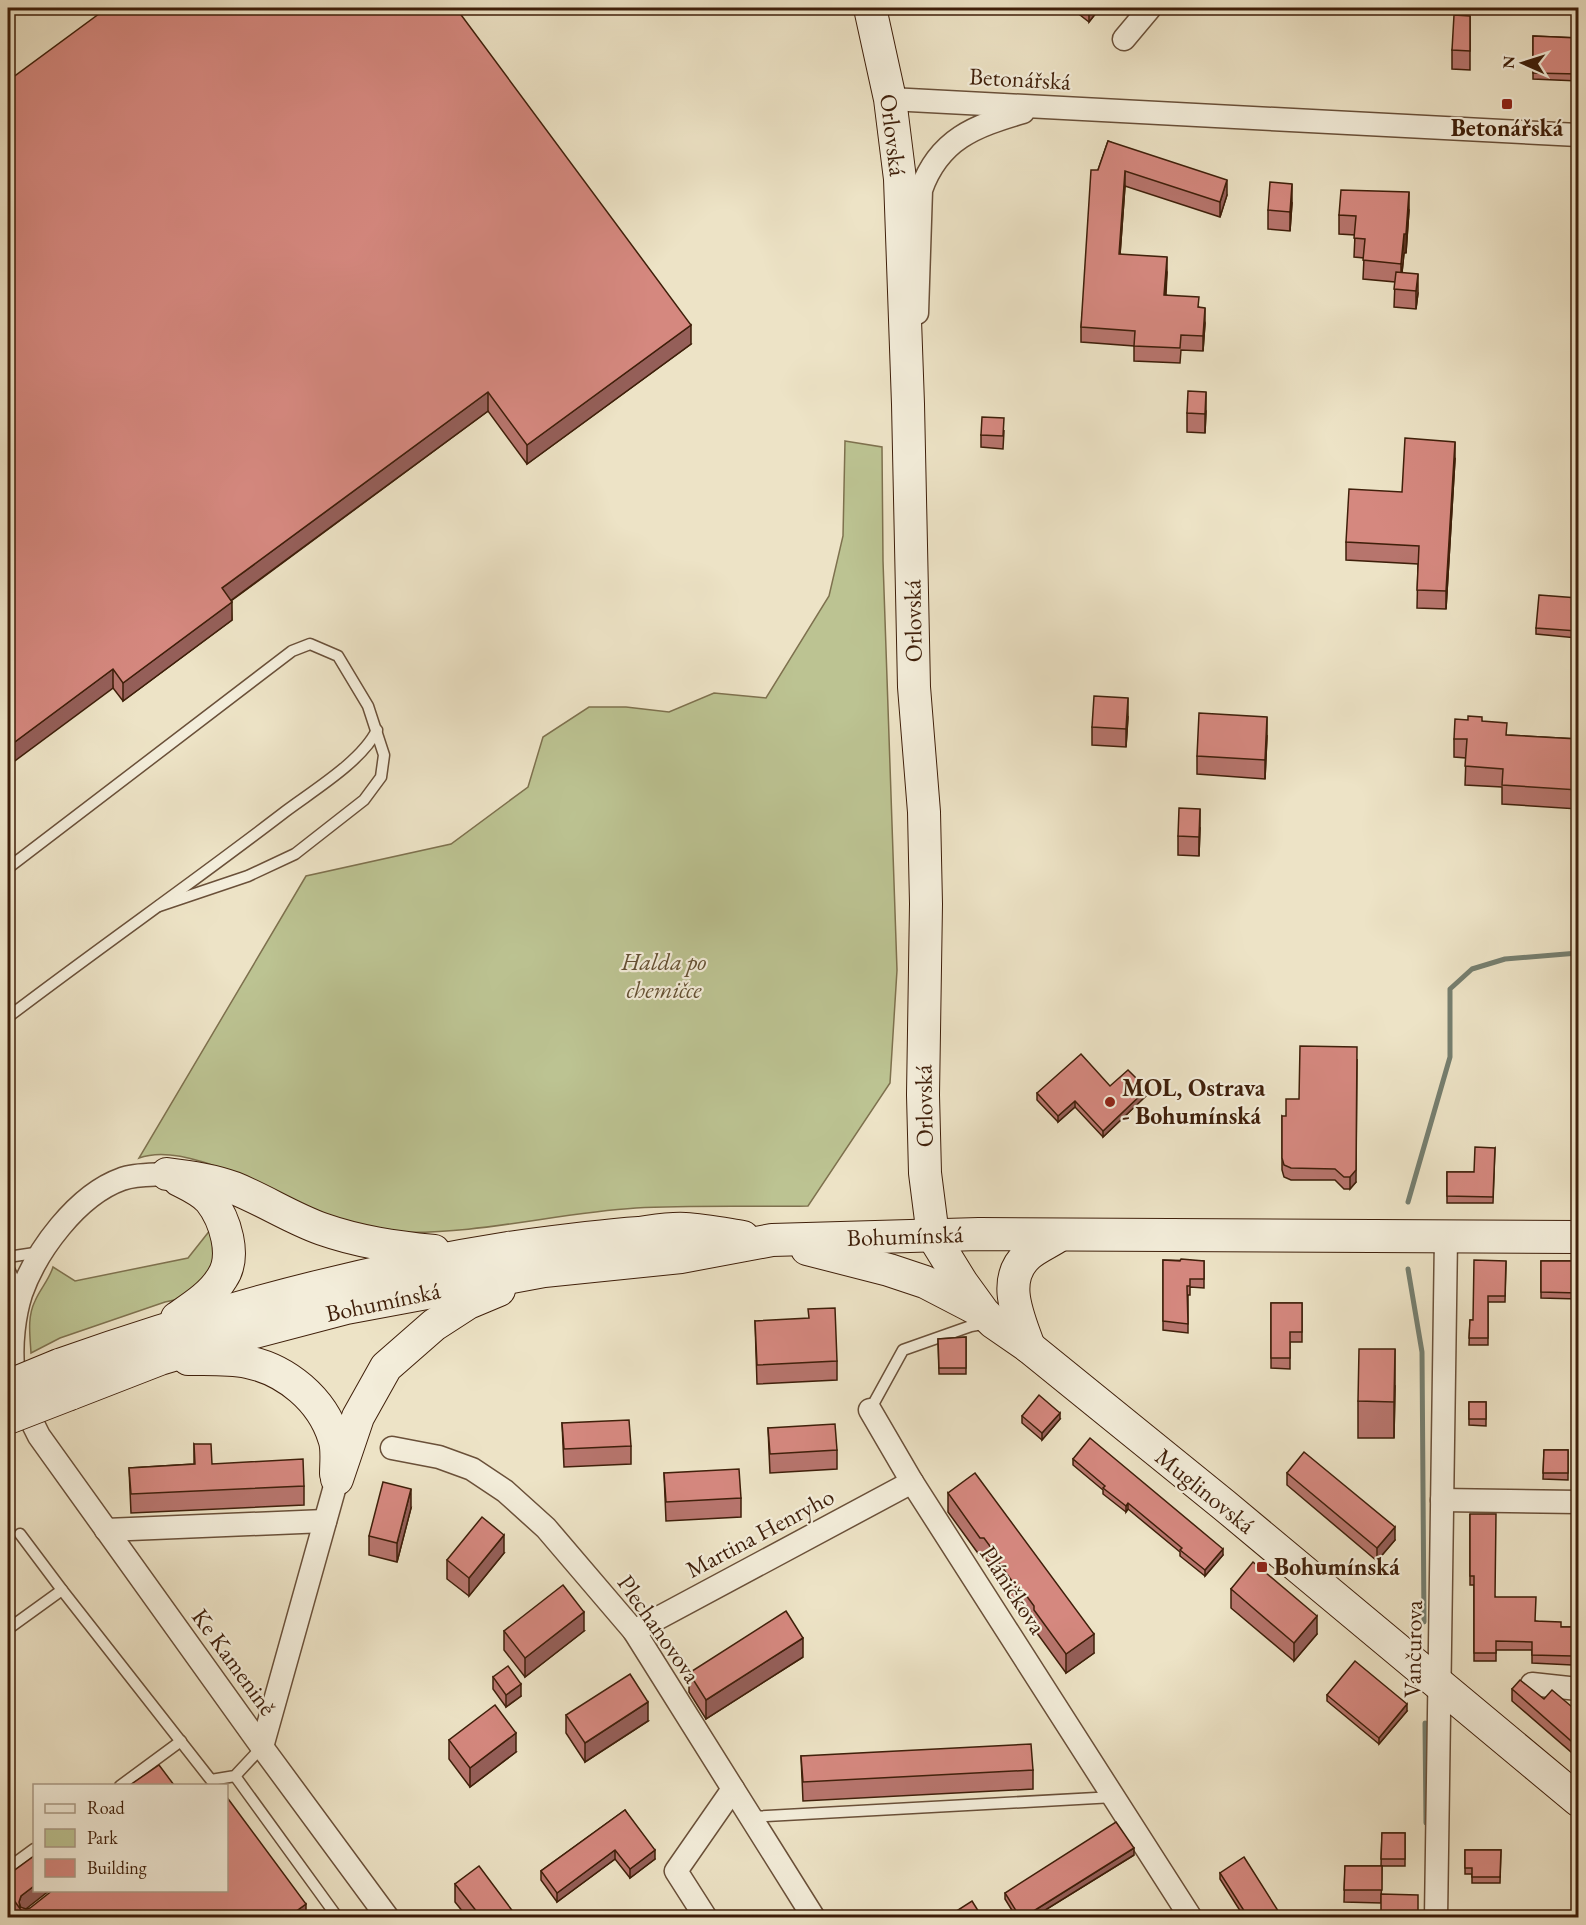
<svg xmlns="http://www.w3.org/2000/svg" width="1586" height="1925" font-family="'EB Garamond',serif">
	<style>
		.green { fill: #bcc392; stroke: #7e714e; stroke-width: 1.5 }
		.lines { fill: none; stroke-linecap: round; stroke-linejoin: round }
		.stream { stroke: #757e6f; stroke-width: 5 }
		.lane-casing { stroke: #6a5039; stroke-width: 13 }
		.street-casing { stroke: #6a5039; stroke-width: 25 }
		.secondary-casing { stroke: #3f1f0a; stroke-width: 34 }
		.lane { stroke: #f3edda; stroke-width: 10 }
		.street { stroke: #f3edda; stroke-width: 22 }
		.secondary { stroke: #f3edda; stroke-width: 32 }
		.secondary-bridge-casing { stroke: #3f1f0a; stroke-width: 34; stroke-linecap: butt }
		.secondary-bridge { stroke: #f3edda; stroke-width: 32 }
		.wall { fill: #b7756d; stroke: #3f1f0a; stroke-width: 1.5 }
		.shaded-wall { fill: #955f59; stroke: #3f1f0a; stroke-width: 1.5 }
		.building { fill: #d5887f; stroke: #3f1f0a; stroke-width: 1.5 }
		.poi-dot { fill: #8f2418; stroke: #f3edda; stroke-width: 2 }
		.labels { text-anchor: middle; stroke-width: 4.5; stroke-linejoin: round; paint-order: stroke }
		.street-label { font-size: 24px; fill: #3f1f0a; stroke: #f3edda }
		.poi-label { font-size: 24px; font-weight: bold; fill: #3f1f0a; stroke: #f3edda; text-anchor: start }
		.park-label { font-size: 24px; font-style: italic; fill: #645033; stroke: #f3edda }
	</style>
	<rect width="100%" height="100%" fill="#ede3c6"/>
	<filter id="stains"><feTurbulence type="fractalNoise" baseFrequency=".00333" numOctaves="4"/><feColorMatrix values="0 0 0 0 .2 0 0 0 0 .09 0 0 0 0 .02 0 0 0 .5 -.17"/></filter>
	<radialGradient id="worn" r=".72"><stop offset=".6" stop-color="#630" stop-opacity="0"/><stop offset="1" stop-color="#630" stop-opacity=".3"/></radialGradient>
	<g class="green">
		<path d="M845 441 882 447 883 561 897 970 890 1083 808 1206C751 1207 693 1205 636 1208 556 1213 477 1235 397 1232 384 1231 370 1227 357 1224 297 1213 195 1137 139 1158L306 876 451 844 528 787 543 737 589 707H626L669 712 714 693 766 698 829 596 843 536Z"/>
		<path d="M211 1229 215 1247 214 1262 205 1278 179 1299 165 1302 60 1338 31 1353C30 1336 27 1317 35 1301 40 1289 49 1280 53 1267L75 1281 188 1258Z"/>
	</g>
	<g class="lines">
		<g class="stream">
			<polyline points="1408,1202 1450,1057 1450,989 1472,969 1505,959 1578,953"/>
			<polyline points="1408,1269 1422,1352 1424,1622"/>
			<polyline points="1425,1723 1426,1823"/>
		</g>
		<g class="lane-casing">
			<g id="lane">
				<polyline points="8,868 292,651 310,644 338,656 368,706 384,755 381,777 364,800 295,854 248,876 159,906"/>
				<path d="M8 1017C100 947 195 881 286 811 314 790 362 761 377 730"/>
				<polyline points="8,1257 41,1252"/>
				<polyline points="8,1267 21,1294"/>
				<polyline points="870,1410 903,1350 971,1326 988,1323"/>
				<polyline points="20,1534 62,1590 211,1780 235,1776 262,1747"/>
				<polyline points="8,1629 62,1590"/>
				<polyline points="235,1776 338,1918"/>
				<polyline points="120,1786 181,1741"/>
				<polyline points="750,1817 1114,1797"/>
				<polyline points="8,1868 34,1849"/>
			</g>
		</g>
		<g class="street-casing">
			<g id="street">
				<polyline points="1124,39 1150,8"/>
				<polyline points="890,99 1578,135"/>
				<path d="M917 313 921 190C939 139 975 126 1023 112"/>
				<path d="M167 1174C153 1175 135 1174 122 1179 77 1195 36 1251 21 1294 14 1316 11 1344 13 1367 15 1389 29 1416 39 1436L262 1747 388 1918"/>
				<polyline points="870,1410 912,1482 1191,1918"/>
				<polyline points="392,1448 439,1457 472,1469 505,1491 546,1528 634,1631 814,1918"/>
				<polyline points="1442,1500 1578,1502"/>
				<polyline points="106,1530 325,1521"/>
				<polyline points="634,1631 912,1482"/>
				<polyline points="1532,1684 1578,1689"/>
				<polyline points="262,1747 337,1479"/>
				<polyline points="706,1918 676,1871 733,1789"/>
				<polyline points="1436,1918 1446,1237"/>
			</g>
		</g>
		<g class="secondary-casing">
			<g id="secondary">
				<polyline points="870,8 890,99 900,179 908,404 914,687 924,812 926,904 923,1095 925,1173 933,1236 962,1283 983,1312 993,1322 1029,1347 1224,1505 1578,1800"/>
				<path d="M167 1174C190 1177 213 1180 234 1188 264 1200 291 1218 322 1229 359 1242 395 1247 434 1251"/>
				<polyline points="807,1249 889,1270 925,1282 977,1309"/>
				<path d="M177 1318C193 1307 212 1295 222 1278 237 1256 225 1219 210 1200 202 1191 189 1185 179 1180"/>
				<path d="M1029 1347C1019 1318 1000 1280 1028 1255 1037 1247 1050 1242 1060 1235"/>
				<path d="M188 1359C207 1359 229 1358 248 1362 286 1370 322 1399 334 1438 338 1448 336 1463 336 1474"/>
				<path d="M59 1365C206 1313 354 1272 508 1248 552 1242 595 1236 639 1233 654 1231 670 1228 685 1229 704 1230 724 1234 743 1237"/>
				<polyline points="70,1394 160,1359 220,1341 346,1308 544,1271 681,1257 772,1240 979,1234 1578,1237"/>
				<polyline points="337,1479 358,1417 386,1367 434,1325 468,1303 499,1290"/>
			</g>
		</g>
		<use href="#lane" class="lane"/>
		<use href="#street" class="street"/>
		<use href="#secondary" class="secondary"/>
		<g class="secondary-bridge-casing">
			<g id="secondary-bridge">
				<polyline points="8,1386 59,1365"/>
				<polyline points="8,1418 70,1394"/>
			</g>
		</g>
		<use href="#secondary-bridge" class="secondary-bridge"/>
	</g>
	<g class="wall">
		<polygon points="1071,8 1100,8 1089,22"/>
		<polygon points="1470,16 1470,70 1452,69 1452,50"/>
		<polygon points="1533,36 1578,38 1578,81 1533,79"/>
		<polygon points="8,81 691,344 527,464 488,411 231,601 232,620 123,701 113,688"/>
		<polygon points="1108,141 1227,195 1220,217 1125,186 1120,254 1167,272 1166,295 1199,307 1205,323 1203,351 1181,350 1180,363 1134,361 1134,346 1081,342 1081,327 1098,170"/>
		<polygon points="1292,203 1290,231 1268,229 1268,210"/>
		<polygon points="1409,210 1406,253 1404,253 1402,273 1418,293 1416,309 1394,307 1395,282 1363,279 1364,258 1354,257 1355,235 1339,234 1339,215"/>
		<polygon points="1206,411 1205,433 1187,432 1187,413"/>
		<polygon points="1004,431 1003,449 981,447 981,435"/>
		<polygon points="1455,459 1446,609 1417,608 1418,564 1346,560 1346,542 1402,492"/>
		<polygon points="1578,598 1577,638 1536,634 1536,628"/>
		<polygon points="1128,717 1126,747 1092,745 1092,727"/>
		<polygon points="1468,720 1482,721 1507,735 1578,739 1578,809 1502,804 1502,787 1465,785 1466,758 1454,757 1454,739"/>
		<polygon points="1267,736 1265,779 1197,774 1197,756"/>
		<polygon points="1200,828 1199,856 1178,855 1178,836"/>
		<polygon points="1110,1086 1147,1095 1103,1137 1075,1107 1058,1122 1037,1100 1037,1093"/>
		<polygon points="1282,1116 1356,1182 1350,1189 1344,1189 1335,1180 1291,1180 1284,1177 1282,1170"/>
		<polygon points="1495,1148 1493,1203 1447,1203 1447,1172 1474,1172"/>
		<rect x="1577" y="1181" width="1" height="19"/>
		<polygon points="1163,1260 1204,1261 1204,1288 1190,1287 1190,1295 1188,1295 1188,1333 1163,1330"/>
		<polygon points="1506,1261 1505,1302 1488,1302 1488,1345 1469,1345 1470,1320 1473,1320"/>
		<polygon points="1541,1261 1578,1261 1578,1299 1541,1298"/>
		<polygon points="1271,1303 1302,1303 1302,1342 1290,1342 1290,1369 1271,1368"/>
		<polygon points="755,1321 837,1361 837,1380 757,1384"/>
		<polygon points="966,1337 966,1374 939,1374 938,1339"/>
		<polygon points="1395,1386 1394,1438 1358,1438 1358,1401"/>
		<polygon points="1469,1402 1486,1402 1486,1426 1469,1425"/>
		<polygon points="1022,1416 1060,1419 1042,1440 1022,1423"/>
		<polygon points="562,1423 631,1446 631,1464 564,1467"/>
		<polygon points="768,1428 837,1450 837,1469 770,1473"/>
		<polygon points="194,1444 212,1464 304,1486 304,1505 131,1513 129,1468 194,1464"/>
		<polygon points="1544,1450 1568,1450 1568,1480 1543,1479"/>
		<polygon points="1073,1459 1223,1555 1205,1576 1180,1556 1180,1552 1128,1509 1126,1512 1103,1494 1103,1490 1073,1465"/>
		<polygon points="664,1473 741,1498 741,1517 666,1521"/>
		<polygon points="1287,1473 1395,1540 1377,1561 1287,1485"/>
		<polygon points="948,1493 1094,1653 1066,1673 1034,1629 1034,1624 1023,1610 1019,1609 995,1576 995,1571 984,1557 980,1556 948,1512"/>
		<polygon points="411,1508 397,1562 369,1555 369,1536"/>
		<polygon points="1470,1514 1495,1597 1536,1621 1561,1627 1572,1627 1572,1665 1532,1663 1532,1650 1496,1650 1496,1661 1474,1661 1474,1585 1470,1585"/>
		<polygon points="504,1553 469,1596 447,1579 447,1560"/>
		<polygon points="1231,1589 1317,1634 1294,1661 1231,1608"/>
		<polygon points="504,1631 584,1631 525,1677 504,1650"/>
		<polygon points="803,1657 706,1719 689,1692 689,1673"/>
		<polygon points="493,1677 521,1696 506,1707 493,1689"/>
		<polygon points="1512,1689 1544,1699 1578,1712 1578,1758 1512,1701"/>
		<polygon points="1327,1695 1407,1711 1379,1744 1327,1701"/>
		<polygon points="566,1715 648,1721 585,1762 566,1733"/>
		<polygon points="449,1740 516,1752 470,1787 449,1759"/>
		<polygon points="801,1756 1033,1770 1033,1789 803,1801"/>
		<polygon points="625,1810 655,1859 630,1878 615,1859 557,1902 541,1880 541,1871"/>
		<polygon points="1382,1833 1405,1833 1405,1866 1381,1866"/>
		<polygon points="1465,1850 1501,1850 1500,1883 1472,1883 1472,1874 1465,1874"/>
		<polygon points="1134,1855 1034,1917 1016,1917 1005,1899 1005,1893"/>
		<polygon points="1345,1866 1382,1866 1381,1903 1344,1902"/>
		<polygon points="1220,1873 1282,1917 1244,1917 1220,1879"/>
		<polygon points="8,1875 26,1909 306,1917 14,1917 8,1908"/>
		<polygon points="455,1884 517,1917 467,1917 455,1902"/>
	</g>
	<g class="shaded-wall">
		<polygon points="1095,8 1100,8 1089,22 1089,15"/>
		<polygon points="1125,171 1125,186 1119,269 1119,254"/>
		<polygon points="1227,180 1227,195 1220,217 1220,202"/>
		<polygon points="1292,184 1292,203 1290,231 1290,212"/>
		<polygon points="1409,192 1409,210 1406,253 1406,234"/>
		<polygon points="1404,234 1404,253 1401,282 1401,264"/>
		<polygon points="1167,257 1167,272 1164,310 1164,295"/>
		<polygon points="1418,274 1418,293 1416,309 1416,291"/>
		<polygon points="1205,308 1205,323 1203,351 1203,336"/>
		<polygon points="691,325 691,344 527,464 527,445"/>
		<polygon points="488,392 488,411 222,607 222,588"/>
		<polygon points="1206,392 1206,411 1205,433 1205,414"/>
		<polygon points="1455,442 1455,459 1446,609 1446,591"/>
		<polygon points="232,602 232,620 123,701 123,683"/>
		<polygon points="113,669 113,688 8,766 8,747"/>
		<polygon points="1128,698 1128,717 1126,747 1126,729"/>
		<polygon points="1267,717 1267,736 1265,779 1265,760"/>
		<polygon points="1200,809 1200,828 1199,856 1199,837"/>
		<polygon points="1357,1059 1356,1182 1350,1189 1350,1177"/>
		<polygon points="1147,1089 1147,1095 1103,1137 1103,1131"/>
		<polygon points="1075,1101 1075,1107 1058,1122 1058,1116"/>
		<polygon points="1395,1349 1395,1386 1394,1438 1394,1402"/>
		<polygon points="1060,1413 1060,1419 1042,1440 1042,1433"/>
		<polygon points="411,1489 411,1508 397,1562 397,1543"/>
		<polygon points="1128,1503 1128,1509 1126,1512 1126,1506"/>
		<polygon points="1395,1527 1395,1540 1377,1561 1377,1548"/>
		<polygon points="504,1535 504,1553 469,1596 469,1578"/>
		<polygon points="1223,1549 1223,1555 1205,1576 1205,1570"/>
		<polygon points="584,1612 584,1631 525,1677 525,1658"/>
		<polygon points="1317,1616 1317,1634 1294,1661 1294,1643"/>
		<polygon points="1094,1634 1094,1653 1066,1673 1066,1654"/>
		<polygon points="803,1638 803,1657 706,1719 706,1700"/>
		<polygon points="521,1684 521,1696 506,1707 506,1695"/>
		<polygon points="648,1702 648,1721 585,1762 585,1743"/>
		<polygon points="1407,1704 1407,1711 1379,1744 1379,1738"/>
		<polygon points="516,1733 516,1752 470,1787 470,1768"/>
		<polygon points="1134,1848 1134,1855 1034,1917 1024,1917"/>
		<polygon points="615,1850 615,1859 557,1902 557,1893"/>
		<polygon points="655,1850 655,1859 630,1878 630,1869"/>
		<polygon points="34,1886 34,1890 50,1890 22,1912 19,1902 21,1896"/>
		<polygon points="306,1904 306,1917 288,1917"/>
	</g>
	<g class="building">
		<polygon points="107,8 456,8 691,325 527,445 488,392 222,588 232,602 123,683 113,669 8,747 8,81"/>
		<polygon points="1079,8 1095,8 1089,15"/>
		<polygon points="1454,15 1470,16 1470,51 1452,50"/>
		<polygon points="1533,36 1578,38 1578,74 1533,73"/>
		<polygon points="1108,141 1227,180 1220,202 1125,171 1119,254 1167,257 1164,295 1199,297 1198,307 1205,308 1203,336 1181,335 1180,348 1134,346 1135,331 1081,327 1091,170 1098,170"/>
		<polygon points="1270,182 1292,184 1290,212 1268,210"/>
		<polygon points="1341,190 1409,192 1406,234 1404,234 1401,264 1363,260 1365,239 1354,238 1356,216 1339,215"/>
		<polygon points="1396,272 1418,274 1416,291 1394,289"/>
		<polygon points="1188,391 1206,392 1205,414 1187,413"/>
		<polygon points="982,417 1004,418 1003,436 981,435"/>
		<polygon points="1405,438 1455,442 1446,591 1417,590 1419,546 1346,542 1349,489 1402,492"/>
		<polygon points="1539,595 1578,598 1577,631 1536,628"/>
		<polygon points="1094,696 1128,698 1126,729 1092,727"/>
		<polygon points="1199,713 1267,717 1265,760 1197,756"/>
		<polygon points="1468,716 1482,717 1482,721 1507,723 1506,735 1578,739 1578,790 1502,785 1503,769 1465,766 1467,739 1454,739 1455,719 1468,720"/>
		<polygon points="1179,808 1200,809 1199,837 1178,836"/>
		<polygon points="1300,1046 1357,1047 1356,1170 1350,1177 1344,1177 1335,1169 1291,1168 1284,1165 1282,1158 1282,1116 1286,1116 1286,1099 1299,1099"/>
		<polygon points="1081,1054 1110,1086 1128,1070 1147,1089 1103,1131 1075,1101 1058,1116 1037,1093"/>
		<polygon points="1475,1147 1495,1148 1493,1197 1447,1196 1447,1172 1474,1172"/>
		<polygon points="1181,1259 1204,1261 1204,1279 1190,1279 1190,1286 1187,1286 1188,1324 1163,1321 1163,1260 1180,1261"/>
		<polygon points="1474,1260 1506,1261 1505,1296 1488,1296 1488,1338 1469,1338 1470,1320 1473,1320"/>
		<polygon points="1541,1261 1578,1261 1578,1293 1541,1292"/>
		<polygon points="1271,1303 1302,1303 1302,1332 1290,1332 1290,1358 1271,1358"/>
		<polygon points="835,1308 837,1361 757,1365 755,1321 809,1318 808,1309"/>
		<polygon points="966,1337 966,1368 939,1368 938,1339"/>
		<polygon points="1359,1349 1395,1349 1394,1402 1358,1401"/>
		<polygon points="1039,1395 1060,1413 1042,1433 1022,1416"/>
		<rect x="1469" y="1402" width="17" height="17"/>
		<polygon points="629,1420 631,1446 564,1449 562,1423"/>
		<polygon points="835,1424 837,1450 770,1454 768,1428"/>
		<polygon points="1090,1438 1223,1549 1205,1570 1180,1550 1182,1548 1128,1503 1126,1506 1103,1488 1105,1486 1073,1459"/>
		<polygon points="194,1444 211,1444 212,1464 303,1459 304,1486 131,1494 129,1468 195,1464"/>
		<polygon points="1544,1450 1568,1450 1568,1473 1543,1473"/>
		<polygon points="1304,1452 1395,1527 1377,1548 1287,1473"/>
		<polygon points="739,1469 741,1498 666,1502 664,1473"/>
		<polygon points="975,1473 1094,1634 1066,1654 1034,1610 1034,1606 1023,1591 1019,1591 995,1557 995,1553 984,1538 980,1538 948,1493"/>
		<polygon points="383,1482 411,1489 397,1543 369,1536"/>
		<polygon points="1470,1514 1496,1514 1495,1597 1536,1597 1535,1621 1561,1622 1561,1627 1572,1627 1572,1656 1532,1655 1532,1642 1496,1641 1496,1653 1474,1653 1474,1576 1470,1576"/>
		<polygon points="482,1517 504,1535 469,1578 447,1560"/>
		<polygon points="1253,1562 1317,1616 1294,1643 1231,1589"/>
		<polygon points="563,1585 584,1612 525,1658 504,1631"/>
		<polygon points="786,1611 803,1638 706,1700 689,1673"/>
		<polygon points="1355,1661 1407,1704 1379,1738 1327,1695"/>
		<polygon points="508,1666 521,1684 506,1695 493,1677"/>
		<polygon points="630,1674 648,1702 585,1743 566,1715"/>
		<polygon points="1520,1680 1544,1699 1552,1690 1578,1712 1578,1747 1512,1689"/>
		<polygon points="495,1705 516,1733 470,1768 449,1740"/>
		<polygon points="1031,1744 1033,1770 803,1782 801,1756"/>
		<polygon points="159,1765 174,1785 130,1785"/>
		<polygon points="226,1796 306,1904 288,1917 26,1917 8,1892 8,1875 34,1856 34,1886 21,1896 19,1902 20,1907 26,1909 30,1908 53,1890 226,1890"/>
		<polygon points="625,1810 655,1850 630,1869 615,1850 557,1893 541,1871"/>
		<polygon points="1116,1822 1134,1848 1024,1917 1020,1917 1005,1893"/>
		<polygon points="1382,1833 1405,1833 1405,1859 1381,1859"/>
		<polygon points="1465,1850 1501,1850 1500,1877 1472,1877 1472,1868 1465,1868"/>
		<polygon points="1244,1857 1282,1917 1248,1917 1220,1873"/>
		<polygon points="479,1866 517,1917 481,1917 455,1884"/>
		<polygon points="1345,1866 1382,1866 1382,1890 1344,1890"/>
		<polygon points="1381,1894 1418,1895 1418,1917 1381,1917"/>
		<polygon points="972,1901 982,1917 947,1917"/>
		<polygon points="1179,1913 1182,1917 1172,1917"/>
	</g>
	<g class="poi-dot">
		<rect x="1501" y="98" width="12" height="12" rx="3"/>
		<circle cx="1110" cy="1102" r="6"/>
		<rect x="1256" y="1561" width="12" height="12" rx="3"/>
	</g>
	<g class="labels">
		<g class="street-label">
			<text transform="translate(1020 79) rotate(3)" y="8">Betonářská</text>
			<text transform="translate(893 135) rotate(83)" y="8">Orlovská</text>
			<text transform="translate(913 621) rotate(-91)" y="8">Orlovská</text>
			<text transform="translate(924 1106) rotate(-91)" y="8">Orlovská</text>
			<text transform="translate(905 1236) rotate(-2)" y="8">Bohumínská</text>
			<text transform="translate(383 1302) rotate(-12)" y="8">Bohumínská</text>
			<text transform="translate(1205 1491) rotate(39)" y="8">Muglinovská</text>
			<text transform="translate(760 1533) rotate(-28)" y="8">Martina Henryho</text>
			<text transform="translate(1013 1590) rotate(57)" y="8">Pláničkova</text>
			<text transform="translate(659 1629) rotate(55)" y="8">Plechanovova</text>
			<text transform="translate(1413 1649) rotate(-89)" y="8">Vančurova</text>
			<text transform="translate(234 1662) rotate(54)" y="8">Ke Kamenině</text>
		</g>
		<g class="poi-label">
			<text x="1507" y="136" text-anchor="middle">Betonářská</text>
			<text x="1122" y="1096">MOL, Ostrava<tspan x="1122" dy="28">- Bohumínská</tspan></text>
			<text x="1274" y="1575">Bohumínská</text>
		</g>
		<g class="park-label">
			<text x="664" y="970">Halda po<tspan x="664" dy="28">chemičce</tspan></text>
		</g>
	</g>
	<rect width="1586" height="1925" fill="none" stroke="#ede3c6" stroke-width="30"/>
	<rect x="9" y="9" width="1568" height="1907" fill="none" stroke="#3f1f0a" stroke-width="3"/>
	<rect x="15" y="15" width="1556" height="1895" fill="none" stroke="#3f1f0a" stroke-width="1.5"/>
	<rect x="33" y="1784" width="195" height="108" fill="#f3edda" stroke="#ab9b87" stroke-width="1.5"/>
	<rect x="45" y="1804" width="30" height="9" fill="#f3edda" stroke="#ab9b87" stroke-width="1.5"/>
	<text x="87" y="1814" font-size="18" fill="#3f1f0a">Road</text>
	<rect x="45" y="1829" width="30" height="18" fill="#bcc392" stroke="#ab9b87" stroke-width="1.5"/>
	<text x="87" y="1844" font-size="18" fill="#3f1f0a">Park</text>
	<rect x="45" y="1859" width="30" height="18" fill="#d5887f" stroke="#ab9b87" stroke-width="1.5"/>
	<text x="87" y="1874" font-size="18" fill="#3f1f0a">Building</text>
	<g transform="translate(1523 63) rotate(273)" stroke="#f3edda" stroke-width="4.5" paint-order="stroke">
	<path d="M0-4.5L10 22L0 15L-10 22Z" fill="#3f1f0a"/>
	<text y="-9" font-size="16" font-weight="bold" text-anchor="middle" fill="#3f1f0a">N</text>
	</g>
	<rect width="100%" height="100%" filter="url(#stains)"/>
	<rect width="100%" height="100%" fill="url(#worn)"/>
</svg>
